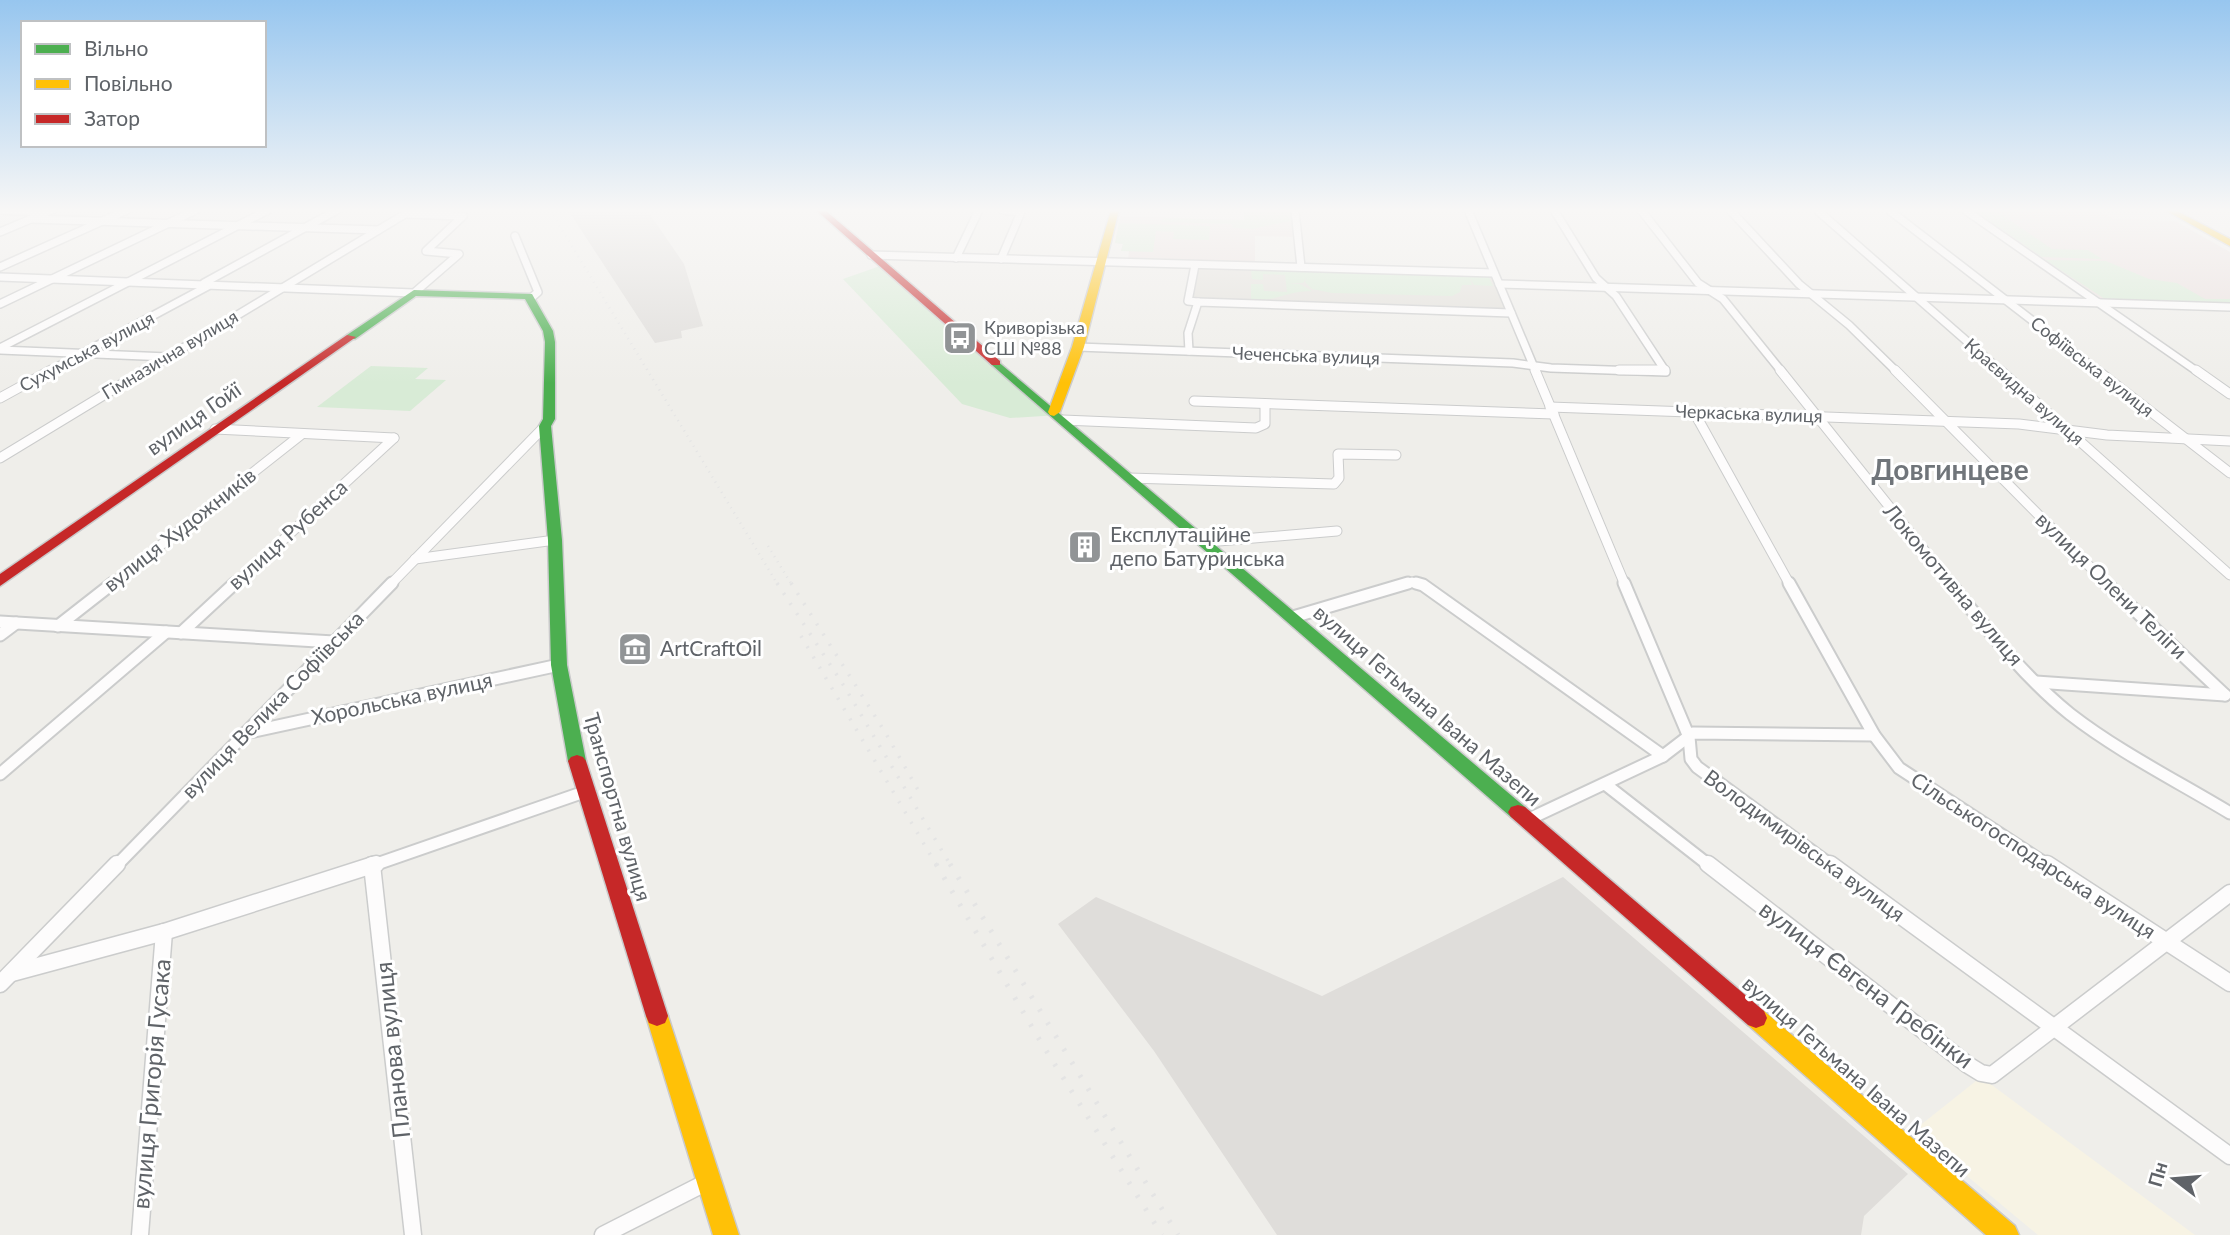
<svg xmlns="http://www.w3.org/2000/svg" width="2230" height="1235" font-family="Lato,sans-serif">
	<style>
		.commercial { fill: #f7f3e4 }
		.industrial { fill: #dfddda }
		.education { fill: #e2e0da }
		.medical { fill: #eae0de }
		.green { fill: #d8ebd6 }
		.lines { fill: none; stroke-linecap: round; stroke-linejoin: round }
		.street-far3-casing { stroke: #cbcccc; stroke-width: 10 }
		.street-far2-casing { stroke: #cbcccc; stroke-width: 11 }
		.street-far1-casing { stroke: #cbcccc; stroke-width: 15 }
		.street-casing { stroke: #cbcccc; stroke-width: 19 }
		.fast-casing { stroke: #cacacb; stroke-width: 3 }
		.slow-casing { stroke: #cacacb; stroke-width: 3 }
		.jam-casing { stroke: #cacacb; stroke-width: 3 }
		.street-far3 { stroke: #fdfcfc; stroke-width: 7 }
		.street-far2 { stroke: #fdfcfc; stroke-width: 9 }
		.street-far1 { stroke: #fdfcfc; stroke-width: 11 }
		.street { stroke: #fdfcfc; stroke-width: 16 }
		.fast { fill: #4caf50; fill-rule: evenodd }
		.slow { fill: #ffc107; fill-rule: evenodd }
		.jam { fill: #c62828; fill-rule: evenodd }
		.rail-far2 { stroke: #e4e4e4; stroke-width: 2.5; stroke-dasharray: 1 5; stroke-linecap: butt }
		.rail-far1 { stroke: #e4e4e4; stroke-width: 3.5; stroke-dasharray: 2 10; stroke-linecap: butt }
		.rail { stroke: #e4e4e4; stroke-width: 5; stroke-dasharray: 2.5 13; stroke-linecap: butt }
		.labels { text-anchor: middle; stroke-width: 6; stroke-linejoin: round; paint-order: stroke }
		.far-poi-label { font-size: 18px; fill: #5f6368; stroke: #fff; text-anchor: start }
		.far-street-label { font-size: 18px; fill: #5f6368; stroke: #fff }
		.street-label { font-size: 21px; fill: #5f6368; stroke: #fff }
		.poi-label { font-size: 21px; fill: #5f6368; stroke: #fff; text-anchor: start }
		.near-street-label { font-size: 24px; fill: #5f6368; stroke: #fff }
		.district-label { font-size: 28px; font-weight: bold; fill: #70757a; stroke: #fff }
	</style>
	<rect width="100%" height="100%" fill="#efeeea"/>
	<polygon class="commercial" points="1981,1077 2195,1235 2038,1235 1913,1131"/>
	<g class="industrial">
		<polygon points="568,210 647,210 684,264 703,326 681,331 682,338 655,343"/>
		<polygon points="1563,877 1908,1174 1864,1216 1861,1235 1277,1235 1154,1051 1058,924 1096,897 1322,996"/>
	</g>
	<polygon class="education" points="1195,265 1494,273 1511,313 1188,301"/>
	<g class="medical">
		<polygon points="1244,210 1293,211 1296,237 1255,236 1255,265 1128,262 1129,251 1121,251 1123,244 1115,243 1121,216 1244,220"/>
		<polygon points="1973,210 2098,210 2114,219 2175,221 2230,252 2230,306 2102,299"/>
	</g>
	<g class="green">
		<polygon points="1244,210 1293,211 1294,220 1252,229 1233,228 1232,224 1162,222 1163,218 1244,220"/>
		<polygon points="1973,210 1995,210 2052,249 2088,250 2102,259 2042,257"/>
		<polygon points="1119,223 1210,226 1209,240 1173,239 1174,232 1156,231 1153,252 1121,251 1123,244 1115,243"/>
		<polygon points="2045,260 2106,261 2149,279 2177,283 2205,299 2230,299 2230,306 2108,301"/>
		<polygon points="883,265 1059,415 1010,418 962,404 843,279"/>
		<path d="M1199 268 1451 273 1454 278V274L1488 275 1493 286 1474 285 1470 278 1472 285H1462L1460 292 1452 296 1332 293 1312 289 1305 282 1307 277 1303 283H1287L1300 284 1312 291C1287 291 1273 302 1251 301V284H1263L1264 291 1287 292 1285 275 1263 274V280L1252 279 1251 270Z"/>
		<polygon points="371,366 428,368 415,379 446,380 410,411 317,407"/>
	</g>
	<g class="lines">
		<g class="street-far3-casing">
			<g id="street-far3">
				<polyline points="0,210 43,212"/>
				<polyline points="1295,210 1301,267"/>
				<polyline points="1468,210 1536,372"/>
				<polyline points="1641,210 1698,283 1723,299 1782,372"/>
				<polyline points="1730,210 1799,284 1849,325 1897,372"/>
				<polyline points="1817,210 2002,372"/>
				<polyline points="1889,210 2099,372"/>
				<polyline points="1965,210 2198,372"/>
				<polyline points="31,219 378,230"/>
				<polyline points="0,232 52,210"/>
				<polyline points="515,236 538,292 530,299"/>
				<polyline points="871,255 1494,273"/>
				<polyline points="956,258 979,210"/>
				<polyline points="1001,259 1021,212 1003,210"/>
				<polyline points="1195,265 1188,301 1198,302"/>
				<polyline points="0,267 127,210"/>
				<polyline points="0,277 414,293 459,254 426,251 463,216 406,214"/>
				<polyline points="204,283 337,210"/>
				<polyline points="1499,284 2230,307"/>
				<polyline points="0,304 196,210"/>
				<polyline points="1078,347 1513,363 1551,368 1666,372 1616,296 1596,278 1554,210"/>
				<polyline points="0,348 268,210"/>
				<polyline points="0,350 168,357"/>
				<polyline points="1189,351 1188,333 1198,302 1511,313"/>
				<polyline points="48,372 208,286"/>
				<polyline points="143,372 410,211"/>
			</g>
		</g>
		<g class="street-far2-casing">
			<g id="street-far2">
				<polyline points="1535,370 1625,585"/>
				<polyline points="1619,370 1665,370"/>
				<polyline points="1780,370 1952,585"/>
				<polyline points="1895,370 2108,585"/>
				<polyline points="2000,370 2230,575"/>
				<polyline points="2097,370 2230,473"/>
				<polyline points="2196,370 2230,394"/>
				<polyline points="0,398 51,370"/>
				<polyline points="1194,401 1554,414"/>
				<polyline points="1550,407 2019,424 2107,435 2230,441"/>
				<polyline points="1694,412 1790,585"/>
				<polyline points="1063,420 1256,428 1265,424 1265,404"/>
				<polyline points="215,429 394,438"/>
				<polyline points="0,458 145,370"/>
				<polyline points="1129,478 1334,484 1339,478 1338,454 1396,455"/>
				<polyline points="1207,542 1337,531"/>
				<polyline points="415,559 555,540"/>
				<polyline points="110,585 302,434"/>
				<polyline points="234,585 394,438"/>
				<polyline points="390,585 545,426"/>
				<polyline points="1402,585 1412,582 1422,585"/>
			</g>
		</g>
		<g class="street-far1-casing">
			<g id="street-far1">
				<polyline points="1416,583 1423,585 1663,756"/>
				<polyline points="1624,583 1689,737 1691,759 1697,767 1832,866"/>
				<polyline points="1789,583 1874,735 1899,768 2049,866"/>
				<path d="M1950 583C1987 629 2024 677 2070 714 2119 752 2177 781 2230 813"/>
				<polyline points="2106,583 2225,695"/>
				<polyline points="1293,617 1408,583"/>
				<polyline points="0,622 334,642"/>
				<polyline points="58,626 113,583"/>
				<polyline points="181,633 235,583"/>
				<polyline points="0,635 16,623"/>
				<polyline points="2036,682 2225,695"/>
				<polyline points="245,733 559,665"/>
				<polyline points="0,774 166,632"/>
				<polyline points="1605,784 1710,866"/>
				<polyline points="1527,820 1663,756 1693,733 1874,735"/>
				<polyline points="116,866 392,583"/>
				<polyline points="371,866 587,791"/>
			</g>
		</g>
		<g class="street-casing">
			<g id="street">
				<polyline points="1708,864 1968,1065 1981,1073 1992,1075 2230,893"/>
				<polyline points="1830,864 2230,1156"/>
				<polyline points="2047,864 2230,983"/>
				<polyline points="372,865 413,1235"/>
				<polyline points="12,973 164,932 376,864"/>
				<polyline points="0,984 117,864"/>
				<polyline points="140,1235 164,932"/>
				<polyline points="603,1235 709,1181"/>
			</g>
		</g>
		<g class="fast-casing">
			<g id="fast">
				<polygon points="414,290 532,294 553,331 555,342 555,419 551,426 562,540 567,665 586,761 583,765 571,765 568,761 551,665 548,540 539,426 543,419 545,342 543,331 525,299 416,296 355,339 347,339 347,335"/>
				<polygon points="996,360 1525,807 1528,812 1525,817 1518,819 1511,817 992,365 990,363"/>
			</g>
		</g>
		<g class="slow-casing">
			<g id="slow">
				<polygon points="1111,210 1119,210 1084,347 1060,412 1054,416 1050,415 1048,412 1072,347"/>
				<polygon points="2165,210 2175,210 2230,239 2230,246"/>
				<polygon points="657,1006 665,1009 668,1016 739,1235 713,1235 646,1016 649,1009"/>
				<polygon points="1756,1008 1764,1011 2015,1226 2019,1235 1986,1235 1748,1025 1745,1018 1748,1011"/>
			</g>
		</g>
		<g class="jam-casing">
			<g id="jam">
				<polygon points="816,210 825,210 1000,361 1000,365 992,365"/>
				<polygon points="347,335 356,337 0,586 0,574"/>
				<polygon points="577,755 583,757 586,761 668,1016 665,1023 657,1026 649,1023 646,1016 568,761 571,757"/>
				<polygon points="1518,805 1525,807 1764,1011 1767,1018 1764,1025 1756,1028 1748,1025 1511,817 1508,812 1511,807"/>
			</g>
		</g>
		<use href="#street-far3" class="street-far3"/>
		<use href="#street-far2" class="street-far2"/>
		<use href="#street-far1" class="street-far1"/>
		<use href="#street" class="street"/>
		<use href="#fast" class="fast"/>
		<use href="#slow" class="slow"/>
		<use href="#jam" class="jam"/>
		<g class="rail-far2">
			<polyline points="550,210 778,585"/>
			<polyline points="768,546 792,585"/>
		</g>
		<g class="rail-far1">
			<polyline points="777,583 844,686 951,866"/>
			<polyline points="791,583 885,732 922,797"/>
			<polyline points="801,636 937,866"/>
		</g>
		<g class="rail">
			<polyline points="936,864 1042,1044 1162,1235"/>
			<polyline points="950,864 1178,1235"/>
		</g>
	</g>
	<linearGradient id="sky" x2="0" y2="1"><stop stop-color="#97c6ef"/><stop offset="0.55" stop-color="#f8f7f6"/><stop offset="1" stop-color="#f8f7f6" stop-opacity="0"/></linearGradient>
	<rect width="2230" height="383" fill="url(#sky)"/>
	<defs>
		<g id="bus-square" transform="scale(1.75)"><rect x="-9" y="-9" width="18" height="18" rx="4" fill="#919496" stroke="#fff"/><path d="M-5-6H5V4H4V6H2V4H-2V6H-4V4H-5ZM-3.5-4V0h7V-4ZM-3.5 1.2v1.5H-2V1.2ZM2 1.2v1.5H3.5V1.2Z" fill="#fff"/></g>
		<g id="building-square" transform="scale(1.75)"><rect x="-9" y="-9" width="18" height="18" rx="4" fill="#919496" stroke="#fff"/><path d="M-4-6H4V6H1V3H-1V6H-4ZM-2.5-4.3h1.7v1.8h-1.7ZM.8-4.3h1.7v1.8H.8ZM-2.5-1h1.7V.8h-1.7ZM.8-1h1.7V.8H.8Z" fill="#fff"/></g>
		<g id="museum-square" transform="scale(1.75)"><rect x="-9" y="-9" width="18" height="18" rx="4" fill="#919496" stroke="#fff"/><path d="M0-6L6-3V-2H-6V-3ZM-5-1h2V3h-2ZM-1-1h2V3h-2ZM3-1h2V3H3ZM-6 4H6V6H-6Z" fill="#fff"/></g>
	</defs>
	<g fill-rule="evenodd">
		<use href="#bus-square" x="960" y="338"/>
		<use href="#building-square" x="1085" y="547"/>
		<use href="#museum-square" x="635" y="649"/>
	</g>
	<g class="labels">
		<g class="far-poi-label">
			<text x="984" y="334">Криворізька<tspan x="984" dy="21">СШ №88</tspan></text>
		</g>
		<g class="far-street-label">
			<text transform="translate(87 352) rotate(-28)" y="6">Сухумська вулиця</text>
			<text transform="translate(170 355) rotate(-31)" y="6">Гімназична вулиця</text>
			<text transform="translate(1306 356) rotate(2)" y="6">Чеченська вулиця</text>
			<text transform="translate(2092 367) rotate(38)" y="6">Софіївська вулиця</text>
			<text transform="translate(2024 392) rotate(41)" y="6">Краєвидна вулиця</text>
			<text transform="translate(1749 414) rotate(2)" y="6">Черкаська вулиця</text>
		</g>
		<g class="street-label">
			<text transform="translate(194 419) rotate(-35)" y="7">вулиця Гойї</text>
			<text transform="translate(180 530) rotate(-38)" y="7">вулиця Художників</text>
			<text transform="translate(288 535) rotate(-42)" y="7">вулиця Рубенса</text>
			<text transform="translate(1953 585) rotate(50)" y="7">Локомотивна вулиця</text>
			<text transform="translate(2111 586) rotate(44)" y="7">вулиця Олени Теліги</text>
			<text transform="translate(402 699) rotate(-12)" y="7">Хорольська вулиця</text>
			<text transform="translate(273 705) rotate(-46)" y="7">вулиця Велика Софіївська</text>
			<text transform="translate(1427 706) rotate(41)" y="7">вулиця Гетьмана Івана Мазепи</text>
			<text transform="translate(617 807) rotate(74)" y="7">Транспортна вулиця</text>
			<text transform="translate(1804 846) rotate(36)" y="7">Володимирівська вулиця</text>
			<text transform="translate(2033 856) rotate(33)" y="7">Сільськогосподарська вулиця</text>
			<text transform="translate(1856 1077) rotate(41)" y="7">вулиця Гетьмана Івана Мазепи</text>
		</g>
		<g class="poi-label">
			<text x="1110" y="542">Експлутаційне<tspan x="1110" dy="24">депо Батуринська</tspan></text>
			<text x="660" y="656">ArtCraftOil</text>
		</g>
		<g class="near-street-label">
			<text transform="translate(1866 985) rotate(37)" y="8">вулиця Євгена Гребінки</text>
			<text transform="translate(393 1050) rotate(-96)" y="8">Планова вулиця</text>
			<text transform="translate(152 1084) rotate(-85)" y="8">вулиця Григорія Гусака</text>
		</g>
		<g class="district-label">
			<text x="1950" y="480">Довгинцеве</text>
		</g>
	</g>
	<rect x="21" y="21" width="245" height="126" fill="#ffffff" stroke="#bfc1c3" stroke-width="2"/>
	<rect x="35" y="44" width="35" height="10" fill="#4caf50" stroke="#bfc1c3" stroke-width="2"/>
	<text x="84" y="56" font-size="21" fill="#5f6368">Вільно</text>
	<rect x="35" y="79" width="35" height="10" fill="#ffc107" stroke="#bfc1c3" stroke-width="2"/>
	<text x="84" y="91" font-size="21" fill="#5f6368">Повільно</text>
	<rect x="35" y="114" width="35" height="10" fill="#c62828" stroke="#bfc1c3" stroke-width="2"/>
	<text x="84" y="126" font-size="21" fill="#5f6368">Затор</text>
	<g transform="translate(2174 1179) rotate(286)" stroke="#ffffff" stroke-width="5" paint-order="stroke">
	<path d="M0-5L12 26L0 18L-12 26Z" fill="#5f6368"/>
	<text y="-10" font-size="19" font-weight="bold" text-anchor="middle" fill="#5f6368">Пн</text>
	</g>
</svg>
